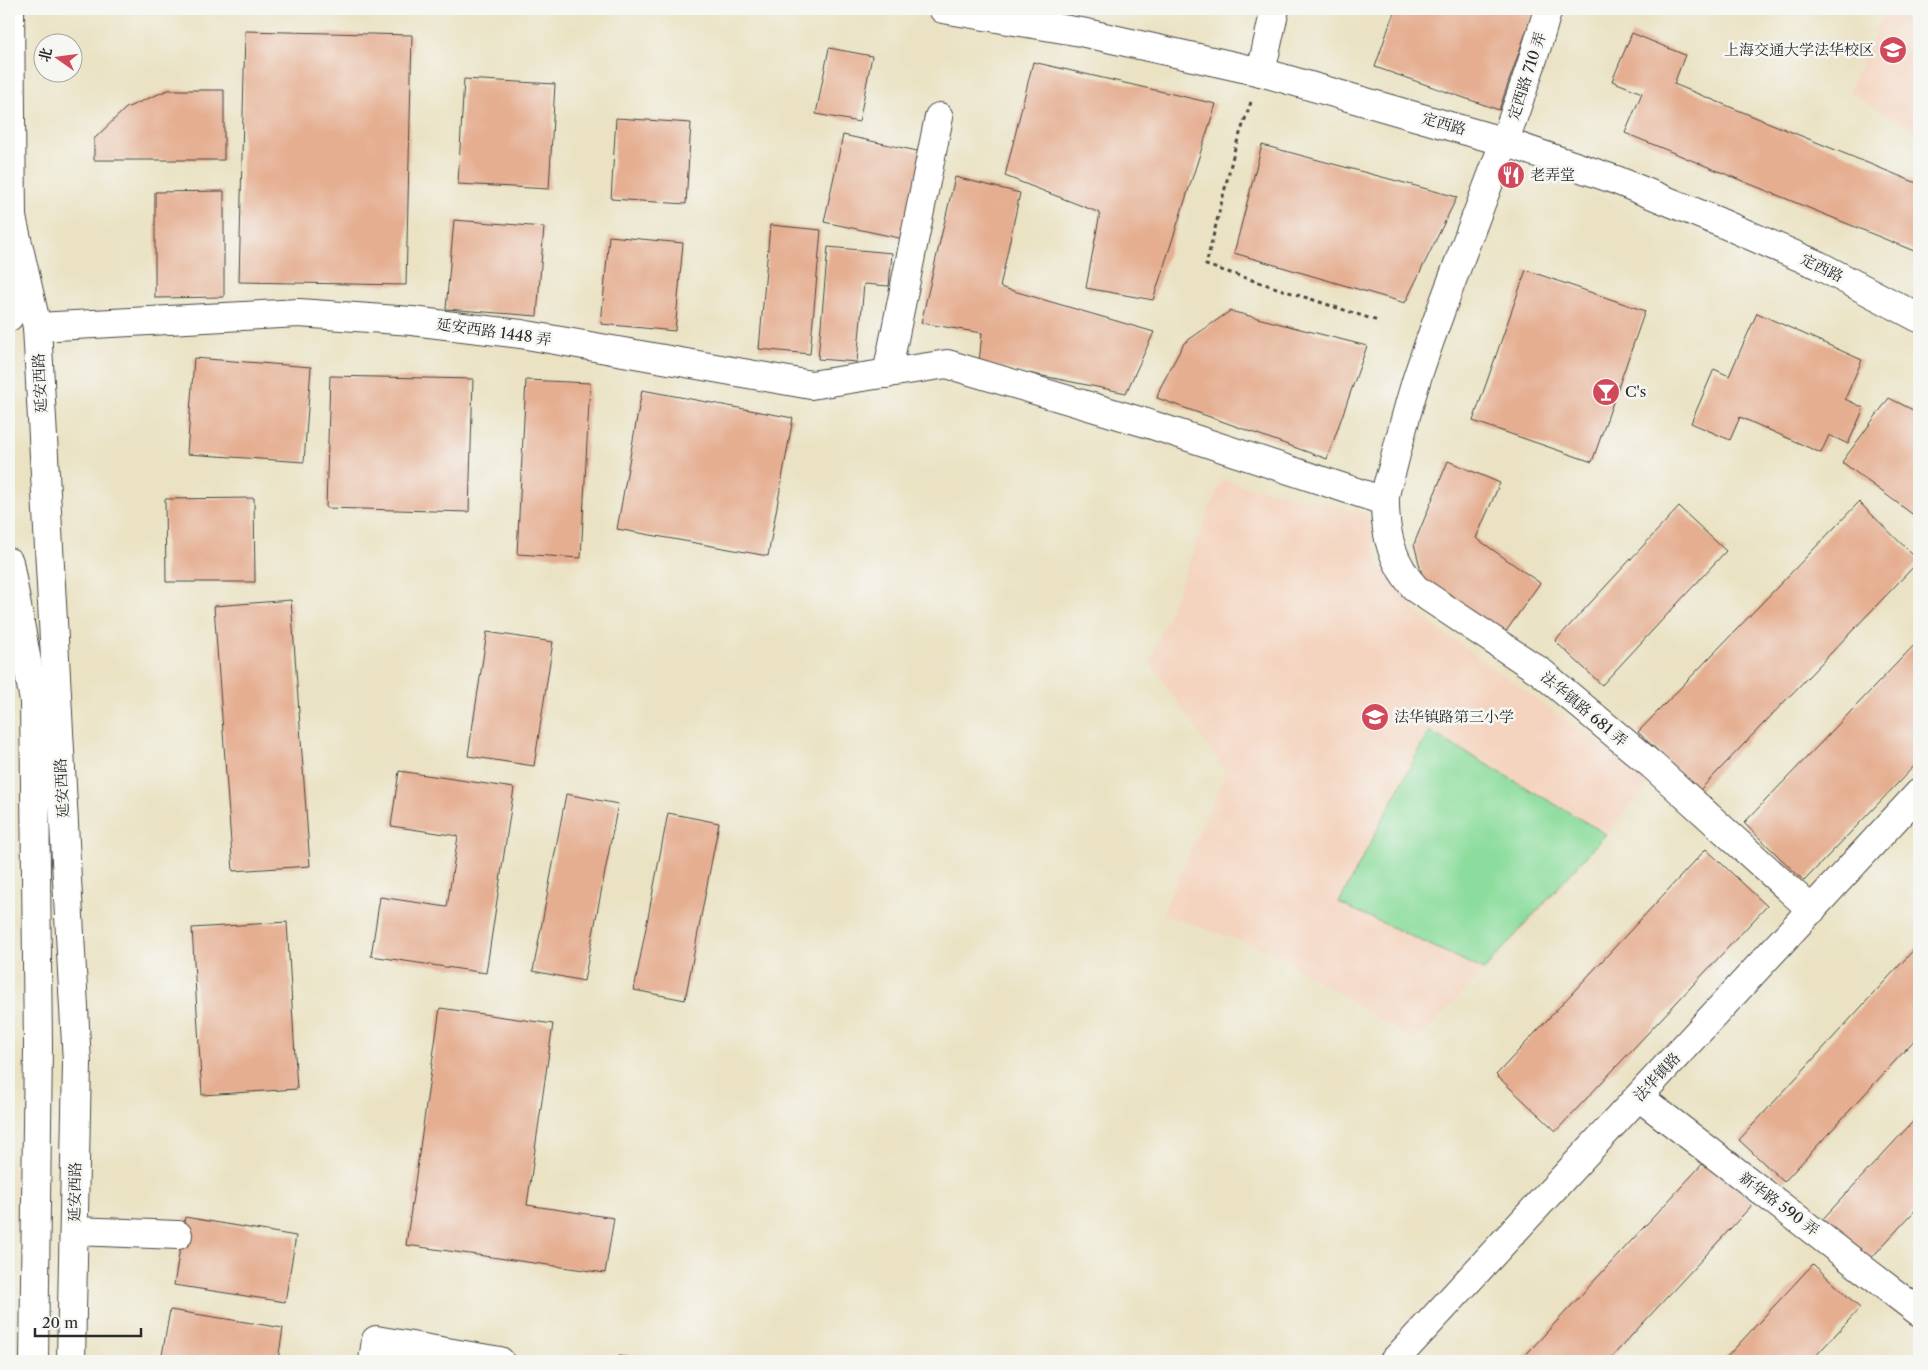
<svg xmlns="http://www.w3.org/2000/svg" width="1928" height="1370" font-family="'Libre Caslon Text','Noto Serif SC',serif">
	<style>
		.built { fill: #f4d4bf }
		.green { fill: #8cdd9d; stroke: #5c8464 }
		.building { fill: #e5ae91 }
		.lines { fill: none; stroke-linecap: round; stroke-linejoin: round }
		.minor-casing { stroke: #484642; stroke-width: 30 }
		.major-casing { stroke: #484642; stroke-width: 30 }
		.highway-casing { stroke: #484642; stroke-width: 30 }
		.path { stroke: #484642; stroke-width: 3; stroke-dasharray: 4 4; stroke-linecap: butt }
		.minor { stroke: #fff; stroke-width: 28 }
		.major { stroke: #fff; stroke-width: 28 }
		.highway { stroke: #fff; stroke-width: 28 }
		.labels { text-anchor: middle; stroke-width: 5; stroke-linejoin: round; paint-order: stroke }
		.poi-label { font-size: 15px; fill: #2b2b2b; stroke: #f6f6f2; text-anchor: start }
		.street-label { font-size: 15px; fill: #2b2b2b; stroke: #f6f6f2 }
	</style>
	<rect width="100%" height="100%" fill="#f6f6f2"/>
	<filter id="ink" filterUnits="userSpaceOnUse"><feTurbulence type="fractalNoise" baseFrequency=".02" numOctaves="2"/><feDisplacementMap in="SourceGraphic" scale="10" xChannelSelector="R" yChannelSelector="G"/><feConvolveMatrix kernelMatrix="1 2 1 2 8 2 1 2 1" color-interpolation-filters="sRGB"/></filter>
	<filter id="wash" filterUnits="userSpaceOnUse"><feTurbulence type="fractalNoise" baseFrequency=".0096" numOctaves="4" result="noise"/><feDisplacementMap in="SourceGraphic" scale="20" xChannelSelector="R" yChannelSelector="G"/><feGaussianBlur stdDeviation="1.12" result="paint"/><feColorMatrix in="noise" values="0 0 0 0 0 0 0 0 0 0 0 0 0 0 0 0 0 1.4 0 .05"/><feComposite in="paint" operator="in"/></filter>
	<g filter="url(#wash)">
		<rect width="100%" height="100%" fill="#eae2c3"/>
		<g class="built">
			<polygon points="1886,9 1919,9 1919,134 1849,92"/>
			<polygon points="1221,480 1366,513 1379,566 1418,614 1651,781 1544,908 1416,1042 1270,951 1162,914 1226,772 1150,662"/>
		</g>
		<polygon class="green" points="1429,731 1606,834 1484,970 1339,903"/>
		<g id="blocks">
			<g class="building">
				<polygon points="1395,9 1534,9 1499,110 1375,67"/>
				<polygon points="245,31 412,35 406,285 239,282"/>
				<polygon points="1632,33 1685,55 1674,84 1919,184 1919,253 1625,133 1642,93 1612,81"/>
				<polygon points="829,48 872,56 859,122 816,114"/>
				<polygon points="1033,62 1216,104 1153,300 1086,288 1100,213 1005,176"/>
				<polygon points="464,79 555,84 549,189 458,184"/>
				<polygon points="168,90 224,90 224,160 94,160 94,139 126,108"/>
				<polygon points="616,118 691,123 686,204 611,199"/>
				<polygon points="843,135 922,152 904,239 824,222"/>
				<polygon points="1262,145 1457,197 1405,303 1234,253"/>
				<polygon points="955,177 1020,193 1000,287 1154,332 1126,393 979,363 982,333 921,323"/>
				<polygon points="224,191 224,297 155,298 155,192"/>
				<polygon points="454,220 544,227 537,316 446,309"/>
				<polygon points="770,225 821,230 810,354 759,349"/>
				<polygon points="609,236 683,243 675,331 601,324"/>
				<polygon points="828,247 892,253 889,286 864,284 857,362 818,359"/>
				<polygon points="1526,270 1645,311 1592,462 1473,421"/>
				<polygon points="1230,311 1367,346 1327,459 1157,398 1160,388 1184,343"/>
				<polygon points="1757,313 1862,360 1845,399 1864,408 1848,444 1829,435 1821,453 1740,417 1730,440 1691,423 1714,369 1729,376"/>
				<polygon points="194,358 311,367 304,462 187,454"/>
				<polygon points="330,376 473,379 469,512 326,508"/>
				<polygon points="526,380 590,383 581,558 517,554"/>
				<polygon points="642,390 793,418 768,556 617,529"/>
				<polygon points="1889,398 1919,413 1919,519 1842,462"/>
				<polygon points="1448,461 1500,483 1476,538 1540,583 1502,637 1424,582 1414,544"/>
				<polygon points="254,498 255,582 166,582 165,499"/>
				<polygon points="1859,502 1919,561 1699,791 1638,732"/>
				<polygon points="1679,507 1726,551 1602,685 1555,641"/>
				<polygon points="291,600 310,866 233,871 214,606"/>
				<polygon points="487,632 553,642 534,766 468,756"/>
				<polygon points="1919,640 1919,761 1804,881 1744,823"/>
				<polygon points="399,771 514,788 486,973 371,956 380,897 447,907 458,836 391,826"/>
				<polygon points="566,794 618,804 584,981 533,971"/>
				<polygon points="668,813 719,823 685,1000 634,990"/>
				<polygon points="1706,849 1767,906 1556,1131 1496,1075"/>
				<polygon points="287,922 297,1089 202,1095 192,928"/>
				<polygon points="1919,944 1919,1035 1784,1182 1739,1140"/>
				<polygon points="440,1008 553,1024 527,1205 614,1218 605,1273 406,1245"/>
				<polygon points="1919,1115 1919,1206 1865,1265 1820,1222"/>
				<polygon points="1707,1159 1754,1203 1608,1361 1520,1361"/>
				<polygon points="185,1217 296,1236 285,1302 174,1285"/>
				<polygon points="1813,1264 1860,1308 1811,1361 1723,1361"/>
				<polygon points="170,1310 283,1328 278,1361 161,1361"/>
				<polygon points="619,1356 650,1360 650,1361 618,1361"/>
			</g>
		</g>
	</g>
	<g filter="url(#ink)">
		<use href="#blocks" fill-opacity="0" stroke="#484642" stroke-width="1"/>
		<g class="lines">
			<g class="minor-casing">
				<g id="minor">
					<polyline points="943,9 1081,32 1261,72 1505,142 1616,180 1719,222 1818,265 1919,318"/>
					<path d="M1548 9C1513 134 1459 252 1418 375 1408 406 1400 438 1392 470 1389 480 1384 492 1385 503 1385 536 1393 564 1416 589L1541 672 1653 766 1812 910"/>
					<polyline points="1261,72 1275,9"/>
					<polyline points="37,327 299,313 412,321 521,334 811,385 947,364 1146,423 1384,501"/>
					<polyline points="887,374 939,117"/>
					<polyline points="1639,1097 1919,1312"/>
					<polyline points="75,1231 178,1235"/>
					<polyline points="373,1361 376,1340 500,1361"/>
					<polyline points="1394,1361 1919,793"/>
				</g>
			</g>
			<g class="major-casing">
				<g id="major">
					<polyline points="12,217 37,327 77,1063 71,1361"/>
					<polyline points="9,317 12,217 10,9"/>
				</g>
			</g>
			<g class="highway-casing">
				<polyline id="highway" points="9,562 34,701 38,1046 34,1361"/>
			</g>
			<polyline class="path" points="1251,102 1235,148 1206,265 1378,321"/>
			<use href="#minor" class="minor"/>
			<use href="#major" class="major"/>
			<use href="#highway" class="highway"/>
		</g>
	</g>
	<defs>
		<g id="university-disc" transform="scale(1.4375)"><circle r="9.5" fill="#d1495b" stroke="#f6f6f2"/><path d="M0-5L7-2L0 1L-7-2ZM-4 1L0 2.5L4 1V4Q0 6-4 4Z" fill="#fff"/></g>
		<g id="restaurant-disc" transform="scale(1.4375)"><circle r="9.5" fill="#d1495b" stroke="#f6f6f2"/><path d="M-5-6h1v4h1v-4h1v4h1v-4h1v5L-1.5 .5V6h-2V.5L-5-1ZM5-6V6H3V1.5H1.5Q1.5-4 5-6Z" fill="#fff"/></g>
		<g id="bar-disc" transform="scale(1.4375)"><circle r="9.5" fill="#d1495b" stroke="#f6f6f2"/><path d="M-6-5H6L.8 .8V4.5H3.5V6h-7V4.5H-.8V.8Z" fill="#fff"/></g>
		<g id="school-disc" transform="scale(1.4375)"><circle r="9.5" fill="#d1495b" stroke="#f6f6f2"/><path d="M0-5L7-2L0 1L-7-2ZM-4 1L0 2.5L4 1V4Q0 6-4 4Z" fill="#fff"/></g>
	</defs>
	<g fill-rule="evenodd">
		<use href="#university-disc" x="1893" y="50"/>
		<use href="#restaurant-disc" x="1511" y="175"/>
		<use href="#bar-disc" x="1606" y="392"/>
		<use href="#school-disc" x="1375" y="717"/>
	</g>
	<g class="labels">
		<g class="poi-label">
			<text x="1874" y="55" text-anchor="end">上海交通大学法华校区</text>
			<text x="1530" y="180">老弄堂</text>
			<text x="1625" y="397">C's</text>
			<text x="1394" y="722">法华镇路第三小学</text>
		</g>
		<g class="street-label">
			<text transform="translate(1527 76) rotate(-72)" y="5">定西路 710 弄</text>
			<text transform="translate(1444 124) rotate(16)" y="5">定西路</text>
			<text transform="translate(1822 268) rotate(26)" y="5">定西路</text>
			<text transform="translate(494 332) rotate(8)" y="5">延安西路 1448 弄</text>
			<text transform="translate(40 383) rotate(-93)" y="5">延安西路</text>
			<text transform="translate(1584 709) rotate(40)" y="5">法华镇路 681 弄</text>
			<text transform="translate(62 788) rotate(-93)" y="5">延安西路</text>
			<text transform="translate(1657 1077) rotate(-47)" y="5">法华镇路</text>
			<text transform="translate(75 1192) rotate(-89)" y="5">延安西路</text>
			<text transform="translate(1779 1204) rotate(37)" y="5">新华路 590 弄</text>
		</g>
	</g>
	<rect width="1928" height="1370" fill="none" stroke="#f6f6f2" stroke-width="30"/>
	<g transform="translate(58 58) rotate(284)"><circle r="24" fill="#f6f6f2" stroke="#a5a5a2"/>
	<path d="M0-4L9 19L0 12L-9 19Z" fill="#d1495b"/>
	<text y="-8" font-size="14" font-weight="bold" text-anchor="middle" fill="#2b2b2b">北</text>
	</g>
	<path d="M35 1328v8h106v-8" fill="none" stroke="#2b2b2b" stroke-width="2.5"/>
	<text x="42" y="1328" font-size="15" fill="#2b2b2b" stroke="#f6f6f2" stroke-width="4" paint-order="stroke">20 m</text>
</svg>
